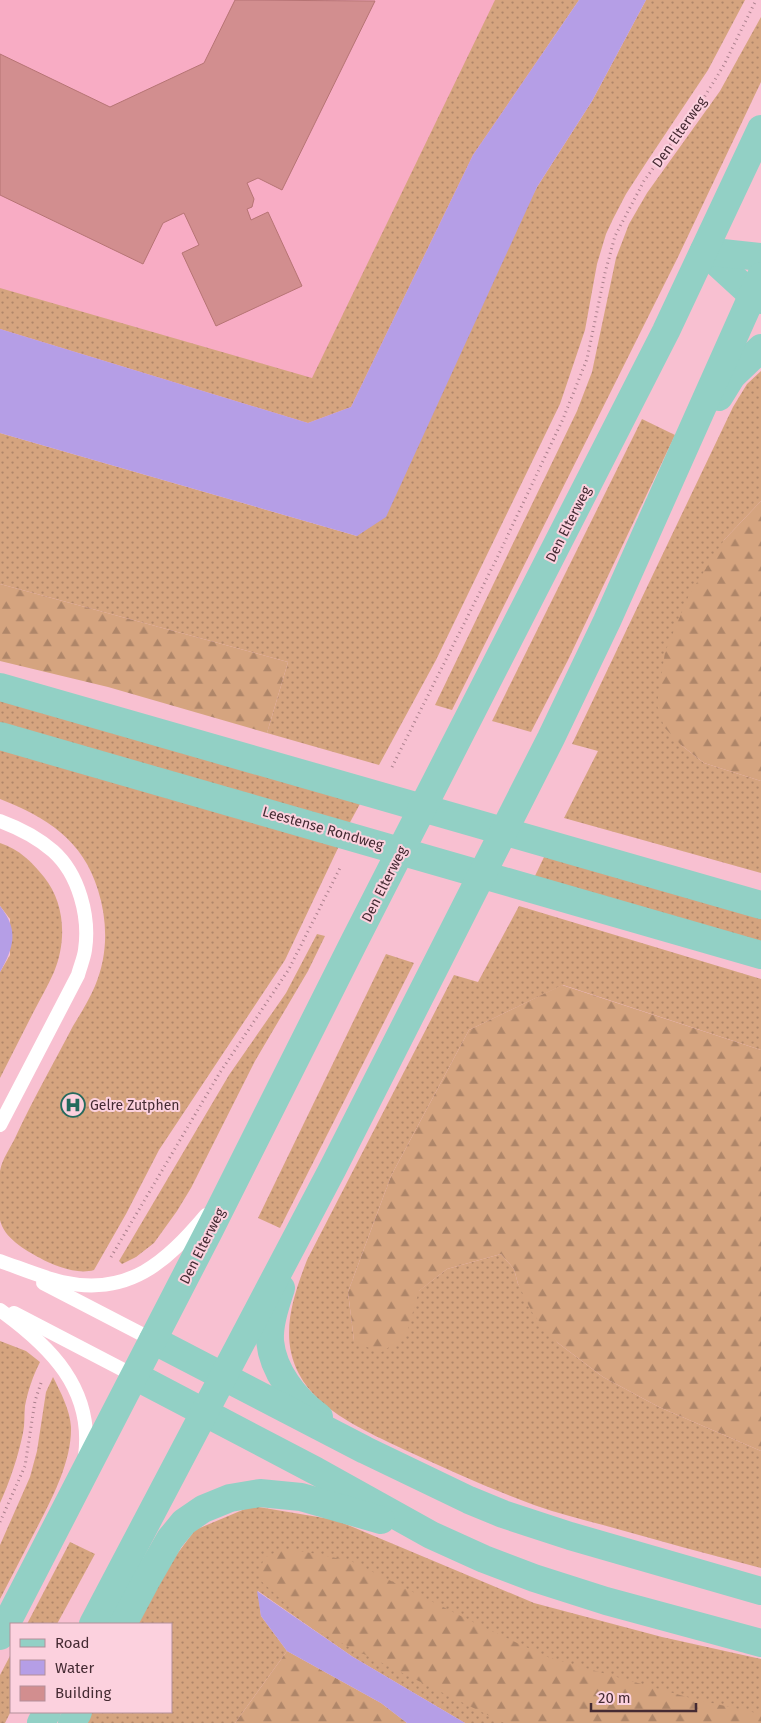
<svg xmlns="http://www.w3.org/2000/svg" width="761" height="1723" font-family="'Fira Sans',sans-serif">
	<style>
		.built { fill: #f8acc4 }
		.grass { fill: url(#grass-dots) }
		.forest { fill: url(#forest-firs) }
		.water { fill: #b59ee6 }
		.building { fill: #d28e8f; stroke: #b67474 }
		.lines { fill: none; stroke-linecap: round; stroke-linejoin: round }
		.path { stroke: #ab808d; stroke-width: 3; stroke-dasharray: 1 4; stroke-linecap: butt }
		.service { stroke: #fff; stroke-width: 14 }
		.primary { stroke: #92d0c5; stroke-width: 28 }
		.labels { text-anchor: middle; stroke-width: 4; stroke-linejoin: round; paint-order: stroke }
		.street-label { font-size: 14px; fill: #452b33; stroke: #fcd1de }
		.poi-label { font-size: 14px; fill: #452b33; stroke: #fcd1de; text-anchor: start }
	</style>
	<defs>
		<pattern id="grass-dots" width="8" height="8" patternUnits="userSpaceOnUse" patternTransform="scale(1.25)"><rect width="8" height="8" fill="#d5a47f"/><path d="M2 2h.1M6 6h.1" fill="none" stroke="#af8669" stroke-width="1.8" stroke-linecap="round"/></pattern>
		<pattern id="forest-firs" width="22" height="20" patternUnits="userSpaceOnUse" patternTransform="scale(1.25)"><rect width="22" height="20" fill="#d5a47f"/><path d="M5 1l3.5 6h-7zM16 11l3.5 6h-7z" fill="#af8669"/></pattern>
	</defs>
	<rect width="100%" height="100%" fill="#f8c0d1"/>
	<polygon class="built" points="0,0 568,0 354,457 0,356"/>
	<g class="grass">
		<polygon points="495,0 579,0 473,155 351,407 308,423 0,329 0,288 312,378"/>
		<polygon points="646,0 745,0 708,70 646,163 626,194 613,219 606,234 597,264 585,330 560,404 436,660 379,765 267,733 288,662 0,584 0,433 357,536 537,187 592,101"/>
		<polygon points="761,17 761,82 678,257 452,710 435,705 577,411 592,372 616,258 629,224 647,193 720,91"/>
		<polygon points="761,371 761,501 724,540 681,745 704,763 761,781 761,873 564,818 598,751 572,744 733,407 747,384"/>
		<polygon points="642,419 675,435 568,660 531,732 492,721"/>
		<polygon points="0,697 361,802 348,826 0,725"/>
		<path d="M0 747 339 846 285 960 159 1150 126 1214 94 1270C78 1275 54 1266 40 1258 25 1250 4 1238 0 1220 0 1213 0 1178 0 1171 2 1159 11 1147 16 1136 33 1099 54 1063 73 1026 81 1013 89 1000 95 986 108 955 108 922 98 890 83 840 46 817 0 799Z"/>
		<path d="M0 843C20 850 31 861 44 877 65 903 67 941 54 972 48 986 40 999 33 1013 22 1035 11 1056 0 1078V972L10 955V919L0 906Z"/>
		<polygon points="545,855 761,917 761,942 534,878"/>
		<path d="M519 906 761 979V1050L563 985 469 1030 391 1176 348 1292 354 1341 447 1269 501 1254 514 1269 518 1284 558 1343 603 1377 659 1407 761 1451V1568C708 1554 656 1540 603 1525 580 1519 557 1513 534 1505 490 1489 447 1469 405 1450 368 1432 319 1412 299 1374 279 1336 293 1297 307 1260L454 975 478 982Z"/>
		<polygon points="317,934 325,936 308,971 255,1061 191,1188 177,1211 154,1243 136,1257 122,1264 119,1261 229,1075 286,993"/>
		<polygon points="386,954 414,963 280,1228 258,1218"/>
		<path d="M0 1341 26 1351 40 1362C33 1376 28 1390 25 1406 24 1415 25 1424 23 1433 18 1457 10 1481 0 1503Z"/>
		<path d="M53 1377C61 1393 70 1410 71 1427 72 1465 47 1508 30 1541 20 1560 10 1580 0 1599V1545L30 1477 37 1451 46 1392Z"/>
		<polygon points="252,1506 336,1520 534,1603 662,1637 761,1659 761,1723 465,1723 353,1657 258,1591 261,1616 287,1651 235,1723 80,1723 86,1712 171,1712 171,1624 134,1624 157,1581 195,1530"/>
		<polygon points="70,1542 95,1554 57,1624 27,1624"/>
		<polygon points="11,1654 11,1711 5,1723 0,1723 0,1675"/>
	</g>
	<g class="forest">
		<polygon points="761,501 761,781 704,763 681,745 664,727 657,705 665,652 689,595 724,540"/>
		<polygon points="0,584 288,662 267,733 108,687 0,661"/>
		<polygon points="562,985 761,1050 761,1451 659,1407 603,1377 558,1343 533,1314 518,1284 514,1269 501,1254 447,1269 419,1291 406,1336 380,1353 354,1341 348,1292 391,1176 469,1030"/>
		<polygon points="280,1550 306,1552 351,1561 487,1629 550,1658 694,1699 761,1714 761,1723 504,1723 313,1629 259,1579 259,1573 264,1558"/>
		<polygon points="287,1651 381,1703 407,1723 235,1723"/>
	</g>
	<g class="water">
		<polygon points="579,0 646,0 592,101 537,187 386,517 357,536 0,433 0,329 308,423 351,407 473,155"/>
		<path d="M0 906C19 930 14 947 0 972Z"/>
		<polygon points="257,1591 353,1657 465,1723 407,1723 381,1703 287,1651 261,1616"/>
	</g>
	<polygon class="building" points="235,0 375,1 282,190 258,178 247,183 254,199 252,207 247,209 251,220 268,212 302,286 216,326 182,253 199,245 184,213 163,223 143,264 0,195 0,54 110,107 204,63"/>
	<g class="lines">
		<g class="path">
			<polyline points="392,767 497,558 563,419 587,359 605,273 615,236 644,181 700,104 724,65 756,0"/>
			<polyline points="111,1257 219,1074 289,969 341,866"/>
			<polyline points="0,1522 25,1466 35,1401 41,1383"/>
		</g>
		<g class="service">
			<path d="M0 821C19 828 37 837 53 851 79 874 90 917 85 950 84 958 80 967 78 975L0 1125"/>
			<path d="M0 1261C20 1268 41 1277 62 1282 129 1297 166 1262 206 1215"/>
			<polyline points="43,1283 153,1340"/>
			<path d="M0 1310C50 1346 94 1389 85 1456"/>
			<polyline points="14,1313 135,1376"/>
		</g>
		<g class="primary">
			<polyline points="704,251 752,295 761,300"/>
			<polyline points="704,251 761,257"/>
			<polyline points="719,397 732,376 761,348"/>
			<polyline points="0,687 761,905"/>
			<polyline points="0,736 761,955"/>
			<path d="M281 1288C276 1304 269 1323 270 1341 273 1372 295 1399 319 1417"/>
			<polyline points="153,1340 365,1450 469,1500 503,1514 570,1536 761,1591"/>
			<polyline points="135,1376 316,1471 431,1535 484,1559 534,1578 606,1601 761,1643"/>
			<polyline points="93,1624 333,1168 551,738 607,621 761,276"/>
			<polyline points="123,1624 147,1579 170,1539 184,1522 203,1509 230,1498 260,1493 301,1497 381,1520"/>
			<polyline points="0,1636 210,1229 353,944 666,331 761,129"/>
			<polyline points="41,1723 47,1712"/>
			<polyline points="72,1723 78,1712"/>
		</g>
	</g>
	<defs>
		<g id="hospital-ring" transform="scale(1.25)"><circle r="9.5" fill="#fcd1de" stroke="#246a5d" stroke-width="1.5"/><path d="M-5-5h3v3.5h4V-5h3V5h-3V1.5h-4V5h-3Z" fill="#246a5d"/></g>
	</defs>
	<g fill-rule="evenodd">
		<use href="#hospital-ring" x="73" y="1105"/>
	</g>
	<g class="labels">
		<g class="street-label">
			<text transform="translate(679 132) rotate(-55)" y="5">Den Elterweg</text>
			<text transform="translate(568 524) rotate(-63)" y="5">Den Elterweg</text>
			<text transform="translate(323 828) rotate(16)" y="5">Leestense Rondweg</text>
			<text transform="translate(384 884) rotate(-63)" y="5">Den Elterweg</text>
			<text transform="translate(202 1246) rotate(-63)" y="5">Den Elterweg</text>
		</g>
		<g class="poi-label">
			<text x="90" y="1110">Gelre Zutphen</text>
		</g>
	</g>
	<rect x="10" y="1623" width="162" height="90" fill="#fcd1de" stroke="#b38f9a"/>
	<rect x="20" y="1639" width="25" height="8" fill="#92d0c5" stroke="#b38f9a"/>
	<text x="55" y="1648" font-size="15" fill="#452b33">Road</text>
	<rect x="20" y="1660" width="25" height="15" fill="#b59ee6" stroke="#b38f9a"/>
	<text x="55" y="1673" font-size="15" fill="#452b33">Water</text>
	<rect x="20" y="1686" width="25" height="15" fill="#d28e8f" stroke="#b38f9a"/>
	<text x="55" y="1698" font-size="15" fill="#452b33">Building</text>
	<path d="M591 1703v8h105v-8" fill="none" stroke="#452b33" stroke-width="2.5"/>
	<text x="598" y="1703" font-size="15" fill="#452b33" stroke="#fcd1de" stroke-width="4" paint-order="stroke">20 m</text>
</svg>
